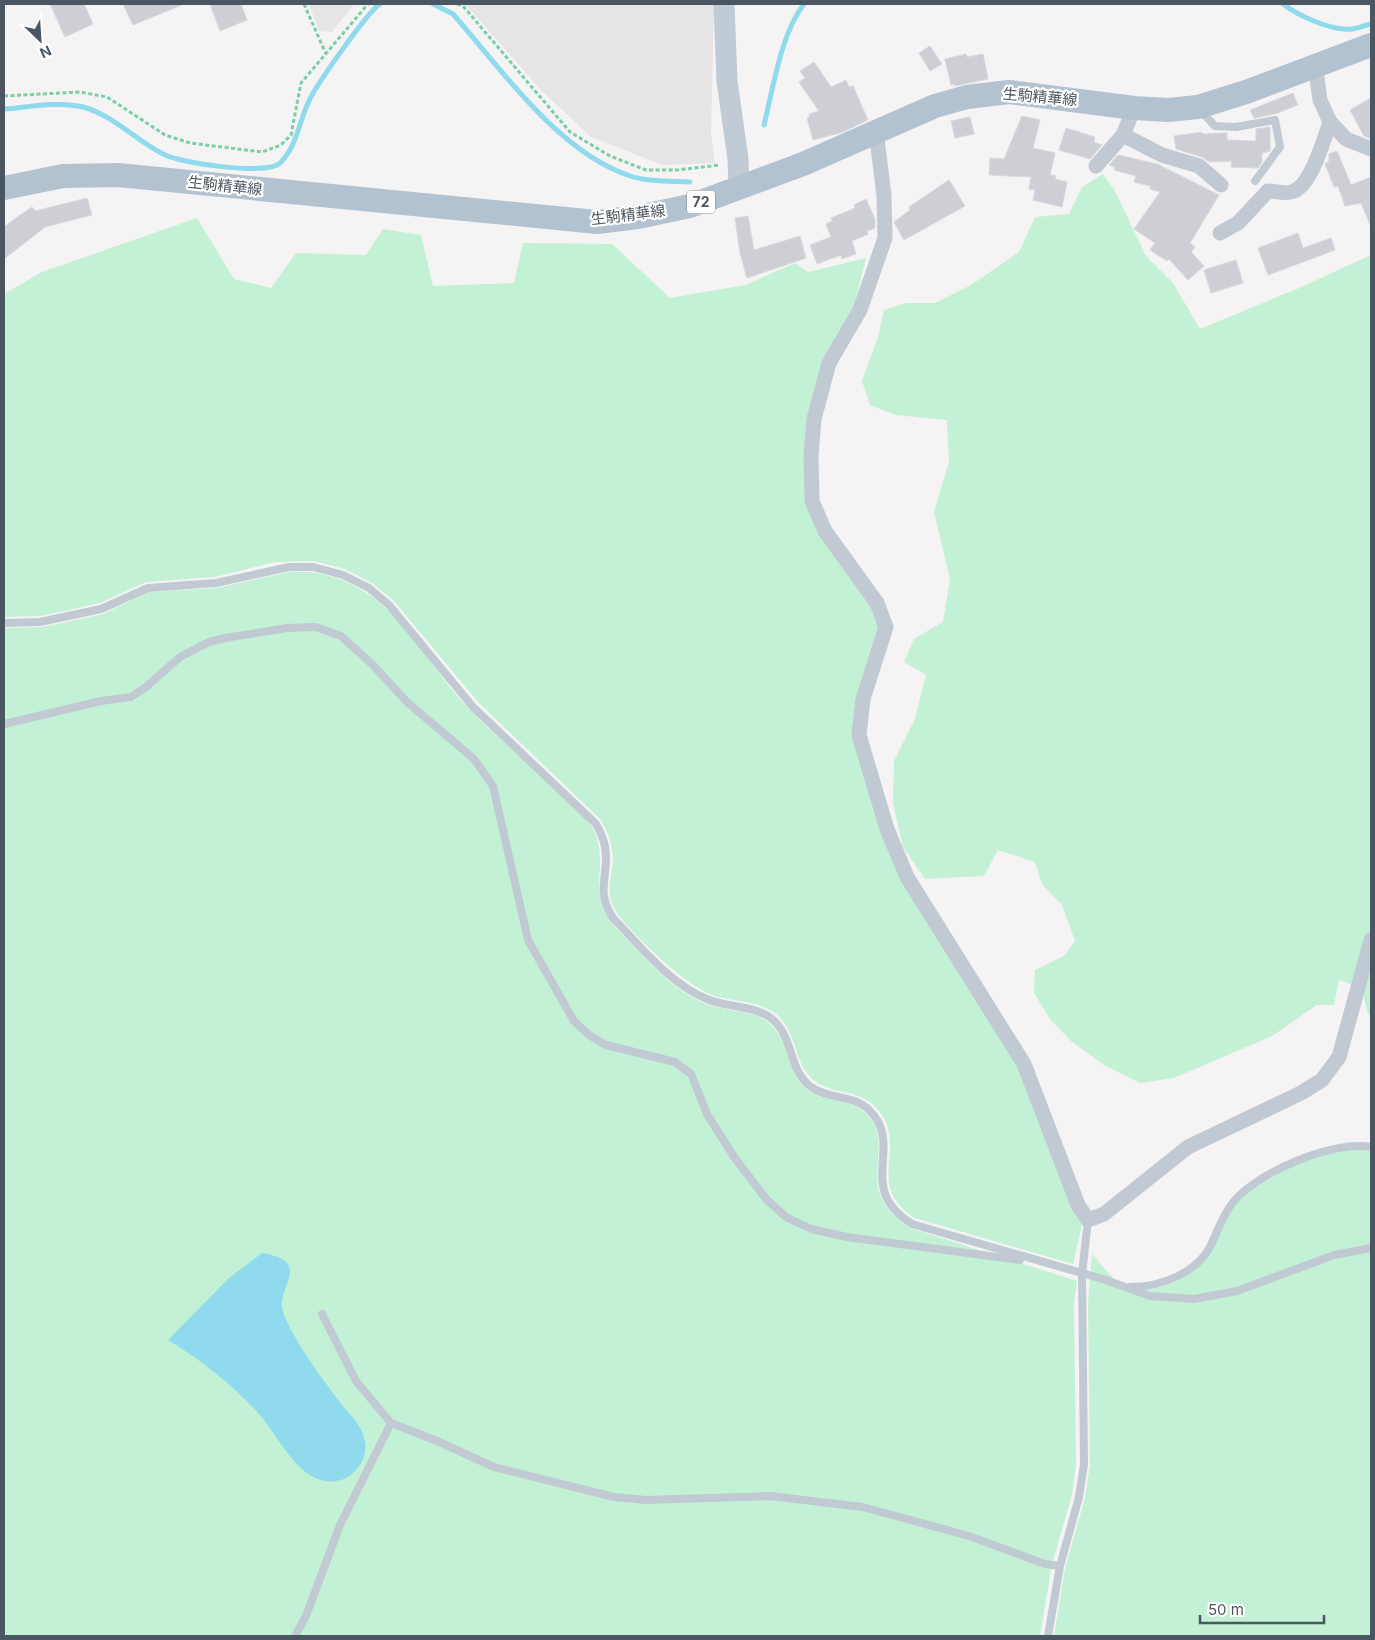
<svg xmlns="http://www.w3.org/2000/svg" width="1375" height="1640" font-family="Inter,'Noto Sans JP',sans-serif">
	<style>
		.education { fill: #e6e4e5 }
		.green { fill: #c3f1d5 }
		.water { fill: #90daee }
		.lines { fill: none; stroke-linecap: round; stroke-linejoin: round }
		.stream { stroke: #90daee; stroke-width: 5 }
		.building { fill: #cdcfd5; stroke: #d7d9de }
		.path { stroke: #7ad0a6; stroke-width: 3; stroke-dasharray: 4 2.5; stroke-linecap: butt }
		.lane { stroke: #c1cad2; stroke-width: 8 }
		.street { stroke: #c1cad2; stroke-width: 15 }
		.secondary { stroke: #c1cbd6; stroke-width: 21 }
		.primary { stroke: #b3c2d1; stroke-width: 24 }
		.labels { text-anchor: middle; stroke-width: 4.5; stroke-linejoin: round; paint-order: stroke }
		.shield { fill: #fff; stroke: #808990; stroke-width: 1 }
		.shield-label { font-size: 14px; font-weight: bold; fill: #4a5661 }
		.street-label { font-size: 15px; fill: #4a5661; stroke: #fff }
	</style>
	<rect width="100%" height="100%" fill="#f5f3f3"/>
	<g class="education">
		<polygon points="309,4 354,4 332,32 319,31"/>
		<polygon points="465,4 714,4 711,134 715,163 662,165 591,137 539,88"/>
	</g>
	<g class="green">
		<polygon points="1103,174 1115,191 1146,256 1173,283 1200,329 1299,288 1371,255 1371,1016 1368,1014 1361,987 1339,980 1334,1005 1317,1005 1272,1036 1174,1078 1140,1083 1104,1065 1071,1041 1050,1019 1034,993 1035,970 1064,956 1075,941 1062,905 1042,884 1035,862 998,850 984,876 925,879 903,847 893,804 894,761 915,719 926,675 904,662 914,639 943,622 950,579 934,512 949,461 947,420 896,415 870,405 862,381 878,337 884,310 906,303 935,303 971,285 1019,252 1035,217 1069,214 1082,187"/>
		<path d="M197 218 234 279 271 288 296 253 366 255 383 229 421 235 433 286 514 283 523 243 612 244 670 298 745 285 795 263 808 272 866 258 854 307 823 360 806 503 872 606 879 627 857 698 901 879 1019 1067 1082 1225 1073 1264 915 1218C863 1185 909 1148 879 1111 858 1086 837 1097 815 1081 793 1065 798 1032 776 1014 758 1000 732 1002 712 995 684 984 636 938 618 914 603 894 613 877 613 856 612 842 607 831 601 820L478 702 394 601 372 583 345 569 314 561 275 562 215 577 146 582 100 603 65 611 40 616 4 617V294L42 272Z"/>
		<path d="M289 572C317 570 341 577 365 592 405 617 435 673 468 708 507 749 556 783 592 827 613 866 582 892 617 929 644 956 669 989 706 1004 726 1012 754 1009 770 1024 791 1042 786 1075 809 1091 826 1103 850 1098 865 1113 901 1146 847 1189 910 1228L1077 1281 1074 1303 1076 1464 1072 1495 1052 1564 1040 1636H4V628L41 627 67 622 103 614 149 592 217 588Z"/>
		<path d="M1355 1149 1371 1151V1636H1054L1065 1568 1085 1498 1090 1465 1088 1303 1092 1254 1123 1290C1209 1294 1197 1242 1244 1196 1257 1183 1306 1159 1325 1154 1335 1151 1345 1151 1355 1149Z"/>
	</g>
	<path class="water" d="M262 1253C315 1262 275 1287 283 1312 291 1336 323 1380 339 1401 349 1415 362 1423 365 1442 367 1454 362 1464 354 1472 343 1483 326 1484 313 1477 290 1464 275 1432 259 1414 233 1385 201 1360 168 1340L229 1278Z"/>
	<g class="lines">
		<g class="stream">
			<path d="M433 4 453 14C502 70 558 152 630 176 649 182 670 181 690 182"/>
			<path d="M1283 4C1299 16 1331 31 1352 29 1359 28 1365 25 1371 24"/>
			<path d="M4 109C29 107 59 101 83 107 115 116 136 141 165 155 182 163 266 176 280 163 299 144 299 117 312 95 321 79 368 11 380 4"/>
			<path d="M764 125C773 89 781 33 804 4"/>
		</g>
	</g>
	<g class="building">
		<polygon points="50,4 84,4 93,24 65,37"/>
		<polygon points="123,4 184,4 133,25"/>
		<polygon points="210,4 241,4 247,20 220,31"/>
		<polygon points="930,46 942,64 930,71 919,53"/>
		<polygon points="966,54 967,57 983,54 988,79 955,86 955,84 951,85 945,59"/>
		<polygon points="814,62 831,87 846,80 849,87 853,86 868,120 843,132 813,140 807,118 810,117 809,114 819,111 799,82 805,78 800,71"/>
		<polygon points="1293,93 1298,105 1275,114 1254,118 1250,110"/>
		<polygon points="1371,98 1371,139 1364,136 1350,110"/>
		<polygon points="1022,116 1040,120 1033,148 1055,153 1050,175 1056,176 1055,179 1067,182 1062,207 1033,200 1035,190 1029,189 1031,177 989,175 990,158 1004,159"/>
		<polygon points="970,117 974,134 955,138 951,121"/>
		<polygon points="1270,127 1270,151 1262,153 1262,162 1258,168 1231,167 1232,161 1209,162 1202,157 1176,149 1174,136 1202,132 1202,134 1227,133 1227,140 1256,141 1256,129"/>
		<polygon points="1066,128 1095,137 1094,142 1102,145 1090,159 1059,150"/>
		<polygon points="1337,151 1351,185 1371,177 1371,227 1361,203 1345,206 1338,186 1334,187 1325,164 1329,161 1329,154"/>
		<polygon points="1118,155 1157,164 1219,195 1190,243 1195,247 1191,252 1204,266 1188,280 1169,259 1167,261 1150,250 1155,243 1134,229 1160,192 1150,189 1150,186 1134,182 1136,176 1114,170 1115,167 1109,165"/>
		<polygon points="949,180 965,206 904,240 894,222 910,210 909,207"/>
		<polygon points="87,198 92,215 45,227 4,259 4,227 16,218 32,207 35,211"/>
		<polygon points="866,199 875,219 875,228 867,231 868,234 852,241 856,254 842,259 841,255 817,264 810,245 831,237 826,224 832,221 831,218 855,208 854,205"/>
		<polygon points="748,216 754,250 800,236 806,258 747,278 740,253 735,218"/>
		<polygon points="1298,233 1303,248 1331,238 1335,250 1268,275 1258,248"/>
		<polygon points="1236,260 1243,283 1211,293 1204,270"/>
	</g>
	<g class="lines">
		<g class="path">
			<polyline points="304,4 326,54"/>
			<polyline points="457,4 463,6 570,132 610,156 646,170 678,170 719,165"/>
			<polyline points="4,96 80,92 107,97 165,135 190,143 262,152 281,145 291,135 301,83 368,4"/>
		</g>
		<g class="lane">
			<polyline points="1201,111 1215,126 1236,127 1275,120 1280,147 1255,181"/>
			<path d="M4 623 40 622 101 609 148 588 216 583 289 567H313L343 575 369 588 389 605 473 707 596 824C602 834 606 845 606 857 606 883 597 893 613 918 641 947 670 984 707 999 728 1008 755 1005 772 1019 794 1037 788 1070 811 1087 829 1100 854 1094 870 1111 905 1147 854 1188 912 1224L1106 1280 1150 1296 1194 1299 1237 1291 1334 1255 1371 1248"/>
			<polyline points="4,724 101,701 131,697 146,687 180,657 209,642 225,638 287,628 316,627 341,636 372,664 407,702 474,759 493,786 528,940 574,1021 589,1035 606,1045 675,1062 691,1074 707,1114 734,1157 767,1200 786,1217 811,1229 847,1237 1020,1260"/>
			<path d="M1130 1287C1161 1287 1197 1273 1211 1245 1218 1230 1223 1214 1234 1201 1259 1172 1333 1140 1371 1147"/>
			<polyline points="322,1314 356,1381 391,1423 437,1441 494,1467 614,1497 646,1500 770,1496 863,1507 969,1536 1045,1564 1060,1566"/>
			<polyline points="295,1636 306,1616 340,1525 391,1423"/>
			<polyline points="1048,1636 1060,1566 1079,1497 1084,1464 1082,1274 1088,1220"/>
		</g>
		<g class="street">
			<polyline points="1330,122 1346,139 1371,149"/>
			<polyline points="876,131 884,195 885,238 860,310 829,363 814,419 811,456 812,501 825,531 877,603 886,627 863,699 859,735 887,829 907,877 1024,1064 1078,1205 1088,1220 1104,1214 1188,1147 1301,1093 1322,1080 1339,1057 1371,940"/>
			<polyline points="1123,135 1162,155 1199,166 1221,185"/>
			<polyline points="1096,166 1123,135 1134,108"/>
			<path d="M1220 233 1238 223 1268 191C1275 191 1285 194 1291 192 1311 188 1324 139 1330 122L1320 100 1315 64"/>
		</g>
		<polyline class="secondary" points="724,4 727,81 738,159 739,189"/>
		<polyline class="primary" points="4,188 63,176 118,175 597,222 638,217 690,206 803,164 935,106 967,97 1009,92 1134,108 1168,110 1198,107 1246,92 1371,45"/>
	</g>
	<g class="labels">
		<rect class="shield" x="687" y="190.5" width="28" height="23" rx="4"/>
		<g class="shield-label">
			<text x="701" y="207">72</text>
		</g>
		<g class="street-label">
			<text transform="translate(1040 97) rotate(5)" y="5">生駒精華線</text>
			<text transform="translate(225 186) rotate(6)" y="5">生駒精華線</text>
			<text transform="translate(628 215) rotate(-7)" y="5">生駒精華線</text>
		</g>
	</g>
	<rect width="1375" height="1640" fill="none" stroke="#4a5661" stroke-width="10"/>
	<g transform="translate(40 40) rotate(155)" stroke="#ffffff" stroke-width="4" paint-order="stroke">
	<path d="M0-4L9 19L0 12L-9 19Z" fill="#4a5661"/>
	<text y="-8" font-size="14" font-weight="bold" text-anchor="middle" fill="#4a5661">N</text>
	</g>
	<path d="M1200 1615v8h124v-8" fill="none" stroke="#4a5661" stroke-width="2.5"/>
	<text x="1208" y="1615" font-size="15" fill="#4a5661" stroke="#ffffff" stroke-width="4" paint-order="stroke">50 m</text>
</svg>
